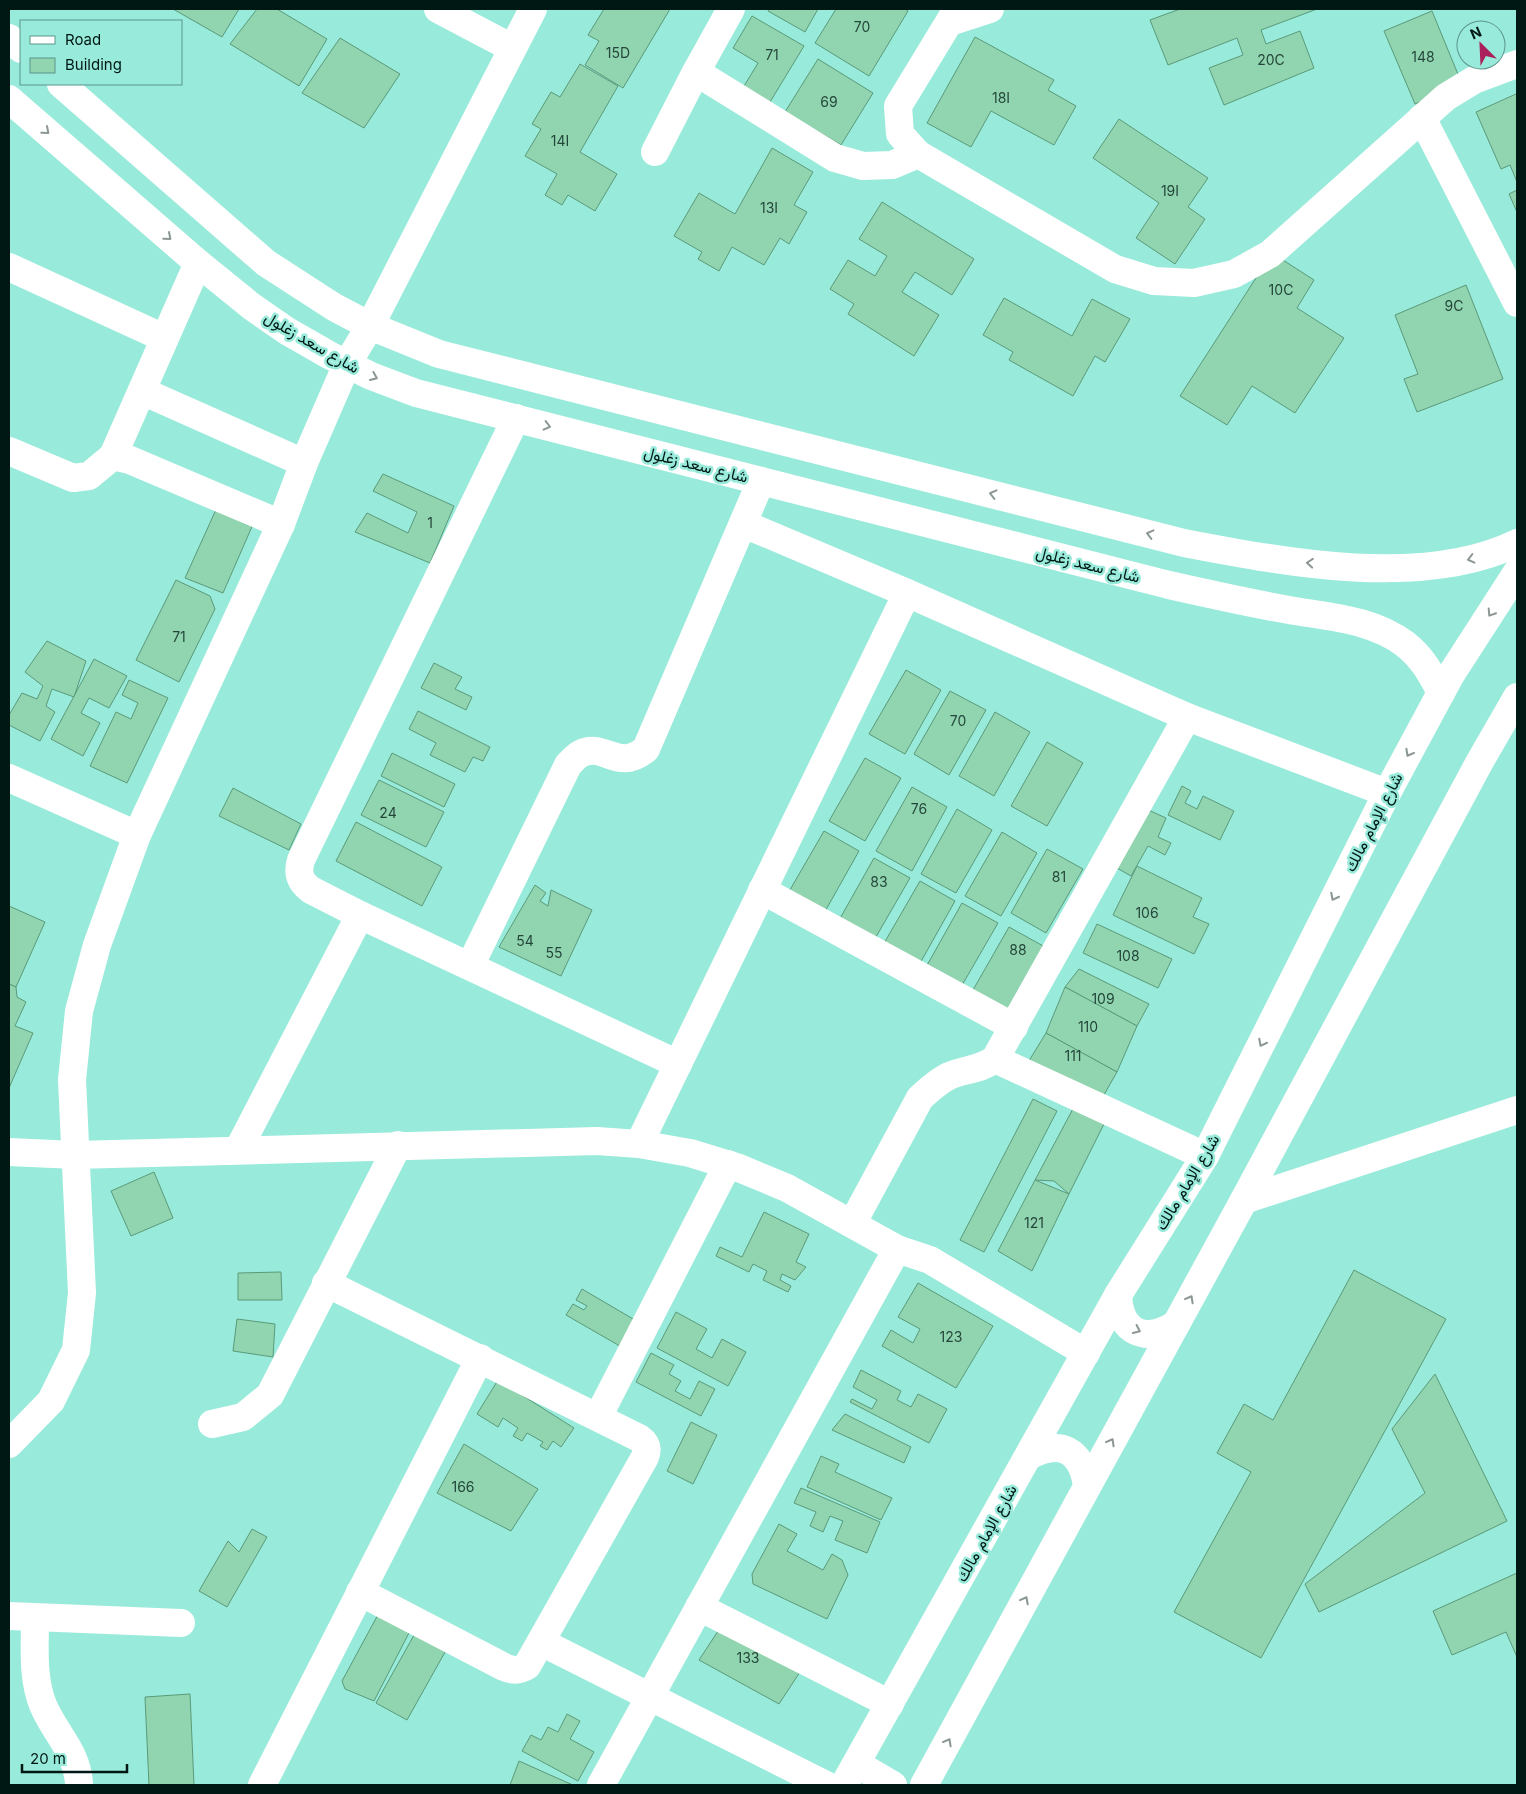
<svg xmlns="http://www.w3.org/2000/svg" width="1526" height="1794" font-family="Inter,Vazirmatn,sans-serif">
	<style>
		.building { fill: #91d4b0; stroke: #5a9a79 }
		.lines { fill: none; stroke-linecap: round; stroke-linejoin: round }
		.street { stroke: #fff; stroke-width: 28 }
		.secondary { stroke: #fff; stroke-width: 28 }
		.oneway { stroke: #8c9795 }
		.labels { text-anchor: middle; stroke-width: 5; stroke-linejoin: round; paint-order: stroke }
		.number-label { font-size: 14px; fill: #24473b }
		.street-label { font-size: 16px; fill: #001814; stroke: #98eada }
	</style>
	<rect width="100%" height="100%" fill="#98eada"/>
	<g class="building">
		<polygon points="173,9 239,9 222,37"/>
		<polygon points="257,9 277,9 327,39 299,86 230,44"/>
		<polygon points="604,9 670,9 623,88 585,65 599,41 588,35"/>
		<polygon points="769,9 818,9 805,32 768,11"/>
		<polygon points="836,9 905,9 908,11 869,76 815,43"/>
		<polygon points="1180,9 1317,9 1261,30 1266,44 1300,31 1314,68 1224,105 1209,68 1243,55 1237,38 1168,65 1150,20"/>
		<polygon points="1432,11 1462,84 1415,104 1384,31"/>
		<polygon points="752,16 804,46 767,107 741,91 758,63 733,48"/>
		<polygon points="975,37 1054,80 1048,90 1076,106 1054,145 991,111 971,147 927,123"/>
		<polygon points="340,38 400,74 364,128 302,93"/>
		<polygon points="818,59 873,93 841,145 785,112"/>
		<polygon points="580,64 618,86 580,152 617,174 595,211 568,195 562,205 545,195 557,174 525,156 541,129 532,124 551,92 560,97"/>
		<polygon points="1516,94 1517,96 1517,182 1510,165 1501,169 1476,112"/>
		<polygon points="1119,119 1208,178 1188,207 1205,219 1175,264 1136,238 1159,203 1093,158"/>
		<polygon points="772,148 813,172 794,205 807,212 789,244 780,238 764,265 732,247 719,271 698,259 702,252 674,236 699,193 735,214"/>
		<polygon points="1517,190 1517,212 1509,194"/>
		<polygon points="882,202 974,259 952,295 915,272 902,292 939,315 914,356 848,314 854,304 830,289 848,260 875,276 887,256 859,239"/>
		<polygon points="1272,253 1314,280 1297,308 1344,338 1295,413 1252,386 1227,425 1180,396"/>
		<polygon points="1466,285 1503,379 1417,412 1404,379 1418,374 1395,315"/>
		<polygon points="1004,298 1072,336 1092,299 1130,319 1105,362 1095,356 1073,396 1009,360 1013,352 983,335"/>
		<polygon points="383,474 454,506 430,563 355,532 367,513 408,533 417,512 373,491"/>
		<polygon points="219,503 254,522 223,593 185,578"/>
		<polygon points="176,580 210,596 215,609 179,682 136,660"/>
		<polygon points="47,641 86,661 74,697 52,689 46,706 55,712 40,741 9,725 9,715 22,693 37,699 43,686 25,672"/>
		<polygon points="94,659 127,676 109,708 89,698 81,713 100,723 83,756 51,739"/>
		<polygon points="434,663 462,677 455,689 472,697 466,710 421,688"/>
		<polygon points="906,670 941,690 905,754 869,734"/>
		<polygon points="129,680 168,698 127,783 90,766 116,712 131,719 138,703 122,695"/>
		<polygon points="950,691 986,710 949,775 914,754"/>
		<polygon points="418,711 490,747 483,761 473,757 465,772 430,755 436,743 409,729"/>
		<polygon points="995,712 1030,732 994,796 959,776"/>
		<polygon points="1047,742 1083,763 1047,826 1011,806"/>
		<polygon points="392,753 455,784 444,807 381,776"/>
		<polygon points="865,758 901,778 865,841 829,821"/>
		<polygon points="379,780 444,812 426,847 361,815"/>
		<polygon points="1182,786 1191,791 1185,803 1197,809 1203,796 1234,811 1220,840 1168,815"/>
		<polygon points="912,787 947,807 912,871 876,851"/>
		<polygon points="233,788 301,824 289,850 219,816"/>
		<polygon points="957,809 992,830 956,893 921,874"/>
		<polygon points="1146,809 1166,818 1158,837 1171,843 1165,855 1148,846 1131,876 1110,864"/>
		<polygon points="356,822 442,867 422,906 336,861"/>
		<polygon points="824,831 859,851 823,915 787,895"/>
		<polygon points="1002,832 1037,853 1001,916 965,896"/>
		<polygon points="1047,849 1083,869 1046,933 1011,913"/>
		<polygon points="874,858 910,878 873,942 838,922"/>
		<polygon points="1137,866 1202,898 1193,917 1209,924 1194,954 1113,915"/>
		<polygon points="920,881 955,901 919,965 883,945"/>
		<polygon points="535,885 546,893 540,901 548,906 551,890 592,910 561,976 499,947"/>
		<polygon points="962,903 998,923 961,987 926,967"/>
		<polygon points="9,906 45,922 16,987 9,984"/>
		<polygon points="1097,924 1172,959 1158,988 1083,953"/>
		<polygon points="1009,927 1045,947 1009,1010 973,990"/>
		<polygon points="1079,969 1149,1004 1137,1026 1065,987"/>
		<polygon points="9,984 16,987 17,997 26,1002 15,1026 33,1033 9,1088"/>
		<polygon points="1065,987 1137,1026 1117,1072 1046,1033"/>
		<polygon points="1046,1033 1117,1072 1101,1100 1027,1064"/>
		<polygon points="1033,1099 1057,1111 984,1252 960,1240"/>
		<polygon points="1075,1105 1106,1120 1069,1194 1054,1181 1035,1180"/>
		<polygon points="154,1172 173,1218 131,1236 111,1191"/>
		<polygon points="1035,1180 1069,1194 1032,1271 998,1251"/>
		<polygon points="764,1212 809,1234 796,1262 806,1267 795,1280 782,1274 780,1280 791,1286 788,1292 763,1280 767,1271 753,1264 749,1272 716,1256 720,1247 742,1257"/>
		<polygon points="1354,1270 1446,1319 1261,1658 1174,1612 1251,1472 1217,1453 1244,1404 1273,1420"/>
		<polygon points="281,1272 282,1300 238,1300 238,1273"/>
		<polygon points="918,1283 993,1326 956,1388 882,1346 891,1330 913,1343 920,1329 898,1317"/>
		<polygon points="582,1289 640,1323 625,1349 566,1315 573,1304 584,1310 587,1306 576,1300"/>
		<polygon points="676,1312 707,1329 696,1349 712,1358 722,1339 746,1352 728,1386 657,1348"/>
		<polygon points="237,1319 275,1324 273,1357 233,1351"/>
		<polygon points="651,1353 674,1365 669,1374 681,1381 675,1391 690,1399 699,1381 715,1389 701,1416 636,1382"/>
		<polygon points="861,1370 901,1391 897,1400 911,1407 918,1394 947,1409 929,1443 850,1402 852,1399 872,1409 877,1400 853,1387"/>
		<polygon points="1435,1374 1507,1521 1319,1612 1305,1584 1425,1493 1392,1429"/>
		<polygon points="498,1380 574,1428 561,1447 553,1441 547,1450 540,1446 543,1442 527,1433 522,1441 513,1436 518,1428 503,1418 498,1427 477,1414"/>
		<polygon points="845,1414 911,1447 904,1463 832,1430"/>
		<polygon points="691,1422 717,1435 693,1484 667,1471"/>
		<polygon points="464,1444 538,1489 511,1531 437,1493"/>
		<polygon points="821,1456 839,1464 835,1472 892,1498 881,1520 807,1487"/>
		<polygon points="801,1488 880,1522 867,1553 835,1540 843,1521 830,1516 823,1532 810,1526 816,1512 794,1503"/>
		<polygon points="779,1524 797,1534 787,1551 823,1570 832,1554 842,1560 848,1575 827,1619 753,1584 752,1574"/>
		<polygon points="252,1529 267,1537 227,1607 199,1591 228,1541 239,1552"/>
		<polygon points="1517,1573 1517,1657 1506,1632 1452,1655 1433,1611"/>
		<polygon points="380,1611 411,1629 374,1701 345,1689 342,1681"/>
		<polygon points="722,1625 800,1672 779,1704 699,1660"/>
		<polygon points="418,1628 449,1645 407,1720 376,1703"/>
		<polygon points="190,1694 194,1785 149,1785 145,1697"/>
		<polygon points="567,1714 580,1721 570,1739 594,1752 578,1781 522,1751 531,1735 541,1740 548,1727 558,1732"/>
		<polygon points="519,1761 557,1778 573,1785 510,1785"/>
	</g>
	<g class="lines">
		<g class="street">
			<polyline points="438,9 512,48"/>
			<polyline points="957,9 898,106 900,134 918,154 1115,269 1154,281 1194,283 1234,274 1270,254 1446,97 1474,80 1517,64"/>
			<polyline points="950,22 990,9"/>
			<polyline points="696,72 835,158 863,166 892,165 918,154"/>
			<polyline points="1422,118 1517,303"/>
			<polyline points="655,152 696,72 731,9"/>
			<polyline points="9,267 164,338"/>
			<polyline points="142,391 304,463"/>
			<path d="M516 418 301 860C297 873 300 882 311 890L360 915 678 1064"/>
			<polyline points="9,451 73,478 89,476 113,456 130,460 281,524"/>
			<polyline points="113,456 198,263"/>
			<polyline points="744,524 907,593 1187,717 1387,793"/>
			<polyline points="9,778 137,835"/>
			<polyline points="762,890 1014,1027"/>
			<path d="M470 966 568 765C571 762 575 757 580 754 604 741 618 773 646 749L761 481"/>
			<polyline points="995,1059 1205,1156"/>
			<polyline points="639,1144 907,593"/>
			<polyline points="238,1150 360,915"/>
			<polyline points="9,1152 75,1155 597,1141 639,1144 690,1153 739,1168 787,1188 897,1249 930,1260 1086,1353"/>
			<polyline points="1244,1200 1517,1110"/>
			<path d="M852 1224 920 1098C929 1090 938 1081 949 1076 965 1069 980 1070 995 1059L1187 717"/>
			<path d="M326 1283 639 1438C646 1443 649 1447 645 1457L527 1666C519 1671 513 1671 504 1667L360 1592"/>
			<polyline points="598,1417 728,1164"/>
			<polyline points="212,1424 243,1417 270,1395 398,1145"/>
			<polyline points="9,1444 51,1401 76,1350 82,1293 72,1080 79,1011 97,945 137,835 281,524 304,463 347,364 370,326 533,9"/>
			<polyline points="699,1607 890,1704"/>
			<polyline points="9,1616 181,1623"/>
			<path d="M35 1618C35 1646 32 1678 43 1705 55 1734 78 1752 79 1785"/>
			<polyline points="541,1642 826,1785"/>
			<polyline points="857,1764 893,1785"/>
			<polyline points="262,1785 480,1358"/>
			<polyline points="601,1785 897,1249"/>
		</g>
		<g class="secondary">
			<polyline points="9,38 21,49"/>
			<path d="M61 84 266 263 334 307 370 326 439 354 1184 543C1284 562 1422 589 1517 543"/>
			<path d="M9 99 198 263 251 306 287 331 329 355 371 376 416 393 1169 585C1209 594 1249 603 1289 610 1329 617 1372 619 1405 644 1422 657 1432 675 1441 693"/>
			<path d="M1118 1295C1120 1333 1145 1344 1176 1324"/>
			<path d="M1029 1456C1061 1439 1081 1450 1087 1485"/>
			<polyline points="844,1785 1118,1295 1205,1156 1387,793 1450,676 1517,572"/>
			<polyline points="924,1785 1244,1200 1479,763 1517,697"/>
		</g>
	</g>
	<defs><path id="oneway-chevron" d="M-2-3.5L2.5 0L-2 3.5" fill="none" stroke-width="1.6" stroke-linecap="round" stroke-linejoin="round" transform="scale(1.25)"/></defs>
	<g class="oneway">
		<use href="#oneway-chevron" transform="translate(46 131) rotate(41)"/>
		<use href="#oneway-chevron" transform="translate(168 237) rotate(41)"/>
		<use href="#oneway-chevron" transform="translate(374 377) rotate(23)"/>
		<use href="#oneway-chevron" transform="translate(547 426) rotate(14)"/>
		<use href="#oneway-chevron" transform="translate(993 494) rotate(-166)"/>
		<use href="#oneway-chevron" transform="translate(1150 534) rotate(-166)"/>
		<use href="#oneway-chevron" transform="translate(1471 559) rotate(166)"/>
		<use href="#oneway-chevron" transform="translate(1310 563) rotate(-175)"/>
		<use href="#oneway-chevron" transform="translate(1491 613) rotate(123)"/>
		<use href="#oneway-chevron" transform="translate(1409 753) rotate(119)"/>
		<use href="#oneway-chevron" transform="translate(1334 897) rotate(117)"/>
		<use href="#oneway-chevron" transform="translate(1262 1043) rotate(117)"/>
		<use href="#oneway-chevron" transform="translate(1190 1299) rotate(-61)"/>
		<use href="#oneway-chevron" transform="translate(1137 1330) rotate(25)"/>
		<use href="#oneway-chevron" transform="translate(1111 1442) rotate(-61)"/>
		<use href="#oneway-chevron" transform="translate(1025 1600) rotate(-62)"/>
		<use href="#oneway-chevron" transform="translate(948 1742) rotate(-61)"/>
	</g>
	<g class="labels">
		<g class="number-label">
			<text x="862" y="32">70</text>
			<text x="618" y="58">15D</text>
			<text x="772" y="60">71</text>
			<text x="1423" y="62">148</text>
			<text x="1271" y="65">20C</text>
			<text x="1001" y="103">18I</text>
			<text x="829" y="107">69</text>
			<text x="560" y="146">14I</text>
			<text x="1170" y="196">19I</text>
			<text x="769" y="213">13I</text>
			<text x="1281" y="295">10C</text>
			<text x="1454" y="311">9C</text>
			<text x="430" y="528">1</text>
			<text x="179" y="642">71</text>
			<text x="958" y="726">70</text>
			<text x="919" y="814">76</text>
			<text x="388" y="818">24</text>
			<text x="1059" y="882">81</text>
			<text x="879" y="887">83</text>
			<text x="1147" y="918">106</text>
			<text x="525" y="946">54</text>
			<text x="1018" y="955">88</text>
			<text x="554" y="958">55</text>
			<text x="1128" y="961">108</text>
			<text x="1103" y="1004">109</text>
			<text x="1088" y="1032">110</text>
			<text x="1073" y="1061">111</text>
			<text x="1034" y="1228">121</text>
			<text x="951" y="1342">123</text>
			<text x="463" y="1492">166</text>
			<text x="748" y="1663">133</text>
		</g>
		<g class="street-label">
			<text transform="translate(312 342) rotate(30)" y="6">شارع سعد زغلول</text>
			<text transform="translate(696 464) rotate(14)" y="6">شارع سعد زغلول</text>
			<text transform="translate(1088 564) rotate(14)" y="6">شارع سعد زغلول</text>
			<text transform="translate(1373 822) rotate(-63)" y="6">شارع الإمام مالك</text>
			<text transform="translate(1187 1182) rotate(-59)" y="6">شارع الإمام مالك</text>
			<text transform="translate(986 1533) rotate(-61)" y="6">شارع الإمام مالك</text>
		</g>
	</g>
	<rect width="1526" height="1794" fill="none" stroke="#001814" stroke-width="20"/>
	<rect x="20" y="20" width="162" height="65" fill="#98eada" stroke="#5b968b"/>
	<rect x="30" y="36" width="25" height="8" fill="#ffffff" stroke="#5b968b"/>
	<text x="65" y="45" font-size="15" fill="#001814">Road</text>
	<rect x="30" y="58" width="25" height="15" fill="#91d4b0" stroke="#5b968b"/>
	<text x="65" y="70" font-size="15" fill="#001814">Building</text>
	<g transform="translate(1481 45) rotate(336)"><circle r="24" fill="#98eada" stroke="#5b968b"/>
	<path d="M0-4L9 19L0 12L-9 19Z" fill="#ab1f5d"/>
	<text y="-8" font-size="14" font-weight="bold" text-anchor="middle" fill="#001814">N</text>
	</g>
	<path d="M22 1764v8h105v-8" fill="none" stroke="#001814" stroke-width="2.5"/>
	<text x="30" y="1764" font-size="15" fill="#001814" stroke="#98eada" stroke-width="4" paint-order="stroke">20 m</text>
</svg>
